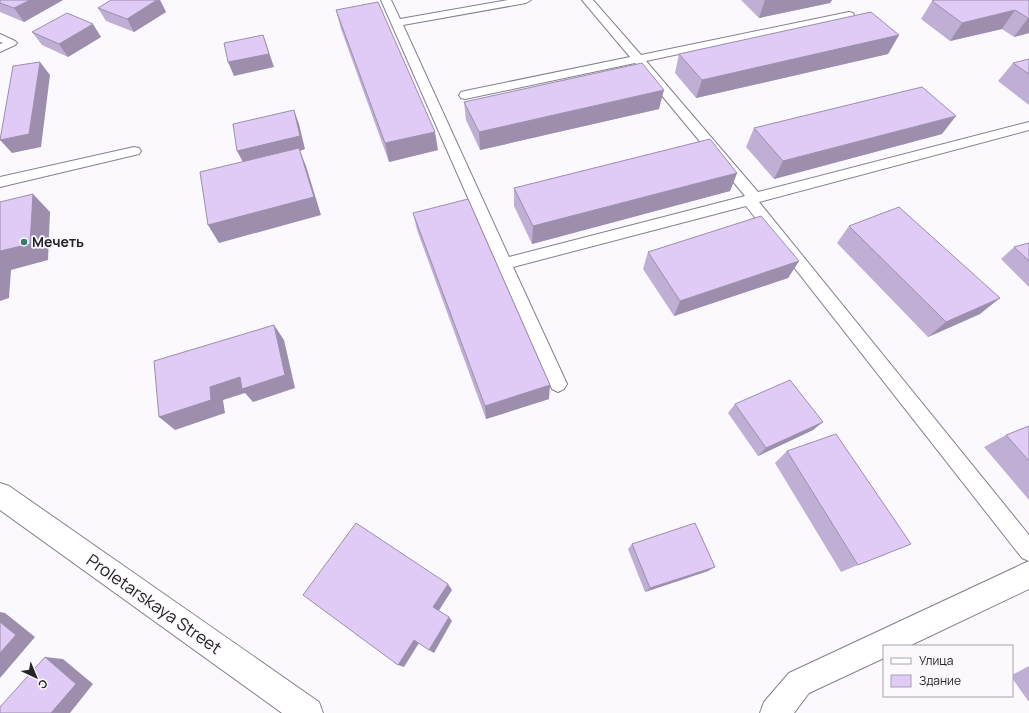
<svg xmlns="http://www.w3.org/2000/svg" width="1029" height="713" font-family="Manrope,sans-serif">
	<style>
		.lines { fill: none; stroke-linecap: round; stroke-linejoin: round }
		.service-casing { stroke: #867f8e; stroke-width: 2 }
		.minor-casing { stroke: #867f8e; stroke-width: 2 }
		.service { fill: #fff; fill-rule: evenodd }
		.minor { fill: #fff; fill-rule: evenodd }
		.wall { fill: #c0afd4 }
		.shaded-wall { fill: #9c8eac }
		.building { fill: #dfcbf6; stroke: #9c8eac }
		.poi-dot { fill: #377b6d; stroke: #fbf9fd; stroke-width: 1.5 }
		.labels { text-anchor: middle; stroke-width: 3.5; stroke-linejoin: round; paint-order: stroke }
		.poi-label { font-size: 14px; font-weight: bold; fill: #262329; stroke: #fbf9fd; text-anchor: start }
		.near-street-label { font-size: 17px; fill: #262329; stroke: #fbf9fd }
	</style>
	<rect width="100%" height="100%" fill="#fbf9fd"/>
	<g class="lines">
		<g class="service-casing">
			<g id="service">
				<polygon points="381,0 391,0 400,19 508,0 531,0 526,3 403,25 509,257 745,196 635,63 465,99 461,98 459,95 461,92 465,91 630,57 582,0 593,0 641,55 849,12 853,13 854,15 853,17 849,18 646,61 758,192 1029,122 1029,130 759,202 1029,535 1029,561 1022,558 746,206 513,267 567,384 564,389 558,392 552,389"/>
				<polygon points="0,34 15,41 17,43 15,45 0,52 0,44 3,43 0,42"/>
				<polygon points="134,147 139,148 141,151 139,154 0,187 0,177"/>
			</g>
		</g>
		<g class="minor-casing">
			<g id="minor">
				<polygon points="0,483 9,486 319,702 323,713 282,713 0,510"/>
				<polygon points="1029,561 1029,589 909,646 884,646 884,658 809,693 794,713 760,713 764,702 789,673"/>
			</g>
		</g>
		<use href="#service" class="service"/>
		<use href="#minor" class="minor"/>
	</g>
	<g class="wall">
		<polygon points="0,0 63,0 24,22 0,12"/>
		<polygon points="111,0 160,0 166,12 134,32 106,21 98,8"/>
		<polygon points="741,0 832,0 830,3 759,18"/>
		<polygon points="1029,0 1029,33 1014,37 1002,29 950,41 921,19 932,1"/>
		<polygon points="336,10 438,150 389,162 341,29"/>
		<polygon points="32,32 101,37 68,57 42,45"/>
		<polygon points="899,35 888,54 696,98 675,73 679,54"/>
		<polygon points="1029,59 1029,105 998,81 1013,63"/>
		<polygon points="464,102 659,109 480,150 466,120"/>
		<polygon points="754,128 942,134 774,179 746,147"/>
		<polygon points="737,173 730,191 532,244 514,206 514,188"/>
		<polygon points="413,213 549,399 486,419 417,230"/>
		<polygon points="849,226 980,314 928,337 837,243"/>
		<polygon points="1029,243 1029,287 1001,259 1014,247"/>
		<polygon points="648,252 799,261 788,278 674,316 643,269"/>
		<polygon points="735,404 813,430 758,456 728,413"/>
		<polygon points="1029,426 1029,500 984,447 1006,435"/>
		<polygon points="787,451 858,565 841,572 775,463"/>
		<polygon points="632,544 708,571 645,592 628,549"/>
		<polygon points="1029,666 1029,702 1012,678 1012,675"/>
	</g>
	<g class="shaded-wall">
		<polygon points="30,0 63,0 24,22 14,8"/>
		<polygon points="157,0 160,0 166,12 134,32 127,19"/>
		<polygon points="765,0 832,0 830,3 759,18"/>
		<polygon points="1015,10 1002,29 950,41 962,23"/>
		<polygon points="1028,18 1029,18 1029,33 1014,37"/>
		<polygon points="93,24 101,37 68,57 59,44"/>
		<polygon points="263,35 274,67 234,76 228,62"/>
		<polygon points="899,35 888,54 696,98 702,80"/>
		<polygon points="40,62 50,75 41,147 12,153 0,140"/>
		<polygon points="664,90 659,109 480,150 479,132"/>
		<polygon points="294,110 299,124 305,149 300,151 306,166 321,215 219,243 208,225 244,164 237,151"/>
		<polygon points="956,116 942,134 774,179 783,161"/>
		<polygon points="435,132 438,150 389,162 385,143"/>
		<polygon points="737,173 730,191 532,244 533,226"/>
		<polygon points="33,194 50,212 48,260 11,270 9,298 0,301 0,251"/>
		<polygon points="799,261 788,278 674,316 680,301"/>
		<polygon points="1000,298 980,314 928,337 946,322"/>
		<polygon points="274,325 284,340 295,388 253,402 245,393 223,400 225,413 175,430 159,417 210,387"/>
		<polygon points="550,385 549,399 486,419 485,406"/>
		<polygon points="823,422 813,430 758,456 766,448"/>
		<polygon points="715,567 708,571 645,592 650,588"/>
		<polygon points="448,584 452,590 438,612 433,607"/>
		<polygon points="0,612 5,613 35,637 0,678"/>
		<polygon points="449,617 452,621 434,653 429,650"/>
		<polygon points="414,640 419,643 404,667 398,665"/>
		<polygon points="45,657 63,659 93,684 70,713 51,713"/>
	</g>
	<g class="building">
		<polygon points="0,0 30,0 14,8 0,3"/>
		<polygon points="111,0 157,0 127,19 98,8"/>
		<polygon points="935,0 1029,0 1029,18 1028,18 1015,10 962,23 932,1"/>
		<polygon points="378,2 435,132 385,143 336,10"/>
		<polygon points="871,12 899,35 702,80 679,54"/>
		<polygon points="67,13 93,24 59,44 32,32"/>
		<polygon points="263,35 269,54 228,62 224,43"/>
		<polygon points="1029,59 1029,74 1013,63"/>
		<polygon points="40,62 29,134 0,140 13,66"/>
		<polygon points="642,63 664,90 479,132 464,102"/>
		<polygon points="922,87 956,116 783,161 754,128"/>
		<polygon points="294,110 300,136 237,151 233,124"/>
		<polygon points="710,139 737,173 533,226 514,188"/>
		<polygon points="299,148 314,197 208,225 200,172"/>
		<polygon points="33,194 30,244 0,251 0,202"/>
		<polygon points="468,199 550,385 485,406 413,213"/>
		<polygon points="899,207 1000,298 946,322 849,226"/>
		<polygon points="761,216 799,261 680,301 648,252"/>
		<polygon points="1029,243 1029,261 1014,247"/>
		<polygon points="274,325 285,375 242,389 240,377 210,387 211,400 159,417 154,361"/>
		<polygon points="790,380 823,422 766,448 735,404"/>
		<polygon points="1029,426 1029,461 1006,435"/>
		<polygon points="836,434 911,544 858,565 787,451"/>
		<polygon points="356,523 448,584 433,607 449,617 429,650 414,640 398,665 303,595"/>
		<polygon points="695,523 715,567 650,588 632,544"/>
		<polygon points="0,622 16,635 0,653"/>
		<polygon points="45,657 76,684 51,713 0,713 0,707"/>
	</g>
	<circle class="poi-dot" cx="24" cy="242" r="4"/>
	<g class="labels">
		<g class="poi-label">
			<text x="32" y="247">Мечеть</text>
		</g>
		<g class="near-street-label">
			<text transform="translate(154 604) rotate(35)" y="6">Proletarskaya Street</text>
		</g>
	</g>
	<rect x="883" y="645" width="130" height="52" fill="#fbf9fd" stroke="#a6a3a8"/>
	<rect x="891" y="658" width="20" height="6" fill="#ffffff" stroke="#a6a3a8"/>
	<text x="919" y="665" font-size="12" fill="#262329">Улица</text>
	<rect x="891" y="675" width="20" height="12" fill="#dfcbf6" stroke="#a6a3a8"/>
	<text x="919" y="685" font-size="12" fill="#262329">Здание</text>
	<g transform="translate(36 677) rotate(136)" stroke="#fbf9fd" stroke-width="3" paint-order="stroke">
	<path d="M0-3L7 15L0 10L-7 15Z" fill="#262329"/>
	<text y="-6" font-size="11" font-weight="bold" text-anchor="middle" fill="#262329">С</text>
	</g>
</svg>
